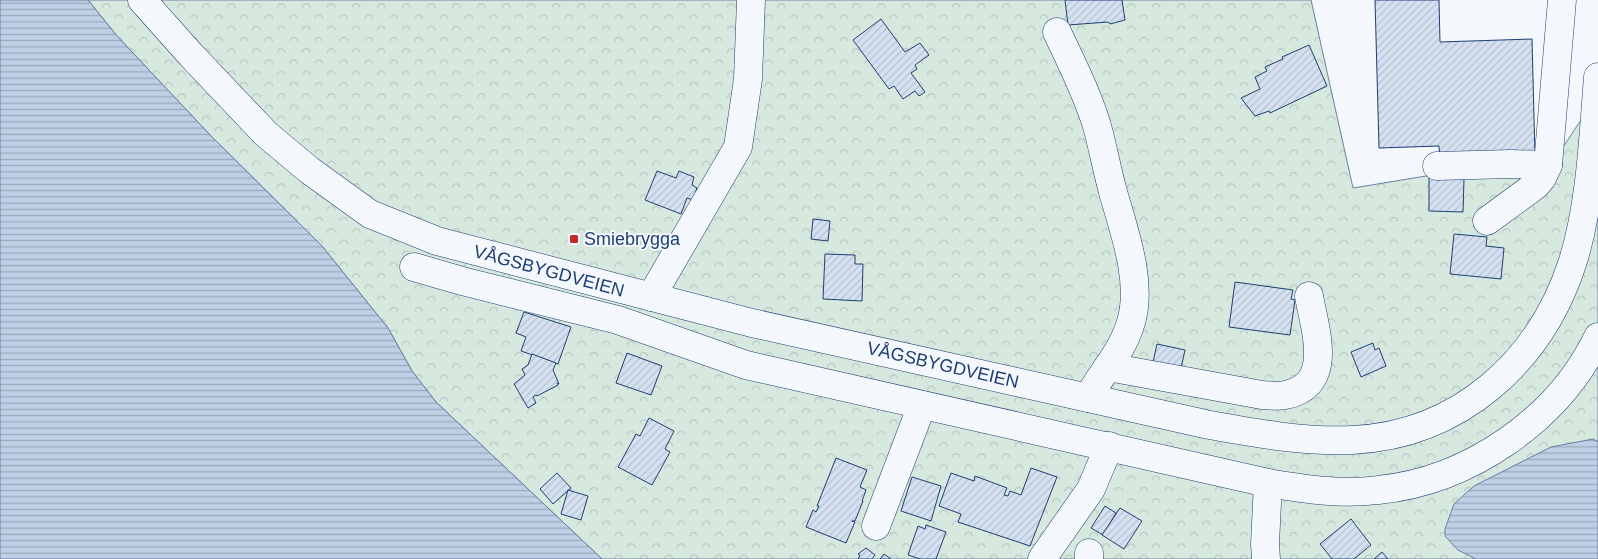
<svg xmlns="http://www.w3.org/2000/svg" width="1598" height="559" font-family="Helvetica,sans-serif">
	<style>
		.forest { fill: url(#forest-crowns); stroke: #687fa3 }
		.water { fill: url(#water-rules); stroke: #687fa3 }
		.building { fill: url(#building-hatch); stroke: #1d3f73 }
		.lines { fill: none; stroke-linecap: round; stroke-linejoin: round }
		.minor-casing { stroke: #1d3f73; stroke-width: 29 }
		.major-casing { stroke: #1d3f73; stroke-width: 29 }
		.minor { stroke: #f4f7fb; stroke-width: 28 }
		.major { stroke: #f4f7fb; stroke-width: 28 }
		.poi-dot { fill: #c62828; stroke: #f4f7fb; stroke-width: 2 }
		.labels { text-anchor: middle; stroke-width: 4; stroke-linejoin: round; paint-order: stroke }
		.poi-label { font-size: 18px; fill: #1d3f73; stroke: #f4f7fb; text-anchor: start }
		.street-label { font-size: 18px; fill: #1d3f73; stroke: #f4f7fb }
	</style>
	<defs>
		<pattern id="forest-crowns" width="20" height="18" patternUnits="userSpaceOnUse" patternTransform="scale(1.25)"><rect width="20" height="18" fill="#d7e8df"/><path d="M2 6a3 3 0 1 1 6 0M12 15a3 3 0 1 1 6 0" fill="none" stroke="#b8c8c3"/></pattern>
		<pattern id="water-rules" width="6" height="5" patternUnits="userSpaceOnUse" patternTransform="scale(1.25)"><rect width="6" height="5" fill="#bed0e5"/><path d="M0 2.5h6" fill="none" stroke="#9aaabe"/></pattern>
		<pattern id="building-hatch" width="6" height="6" patternUnits="userSpaceOnUse" patternTransform="scale(1.25)"><rect width="6" height="6" fill="#d5e0f0"/><path d="M-1 1l2-2M0 6l6-6M5 7l2-2" fill="none" stroke="#b6c1d1"/></pattern>
	</defs>
	<rect width="100%" height="100%" fill="#f4f7fb"/>
	<polygon class="forest" points="88,0 1311,0 1353,188 1493,165 1550,167 1598,94 1598,442 1593,439 1476,559 602,559 436,402 412,371 388,328 322,246 212,137 117,36"/>
	<g class="water">
		<polygon points="0,0 88,0 117,36 212,137 322,246 388,328 412,371 436,402 602,559 0,559"/>
		<polygon points="1593,439 1598,442 1598,559 1476,559 1458,550 1445,536 1445,529 1454,504 1474,486 1551,447"/>
	</g>
	<g class="building">
		<polygon points="1065,0 1122,0 1125,20 1110,24 1108,22 1068,25"/>
		<polygon points="1375,0 1439,0 1440,42 1532,39 1535,156 1440,158 1439,146 1379,148"/>
		<polygon points="881,19 905,52 920,43 929,55 915,65 917,69 911,73 925,92 919,96 915,91 903,99 894,86 889,89 853,40"/>
		<polygon points="1309,45 1327,86 1270,113 1269,111 1255,116 1241,98 1260,89 1255,77 1267,71 1265,67 1283,59 1282,57"/>
		<polygon points="657,171 676,178 679,171 694,177 692,185 697,188 693,200 687,198 681,214 645,200"/>
		<polygon points="1429,178 1464,179 1463,212 1429,211"/>
		<polygon points="813,219 830,221 828,241 811,239"/>
		<polygon points="1454,234 1487,237 1486,246 1504,248 1501,279 1450,274"/>
		<polygon points="825,254 855,255 855,264 863,264 862,301 823,299"/>
		<polygon points="1235,282 1293,290 1291,299 1295,300 1290,335 1229,327"/>
		<polygon points="524,312 571,327 558,364 521,351 526,337 516,333"/>
		<polygon points="1373,343 1375,350 1379,348 1386,366 1361,377 1351,352"/>
		<polygon points="1157,344 1185,350 1180,373 1152,367"/>
		<polygon points="627,353 662,366 651,395 616,383"/>
		<polygon points="532,354 556,363 553,370 559,384 557,383 558,385 537,396 536,395 533,397 536,403 528,408 514,384 525,375 522,369 528,365"/>
		<polygon points="649,418 674,431 665,449 670,452 652,485 618,467 636,434 640,436"/>
		<polygon points="836,458 867,470 860,487 866,490 862,501 863,501 855,521 852,521 855,522 846,543 806,527 813,510 816,512 819,506 817,506"/>
		<polygon points="1031,468 1057,477 1030,546 958,522 961,514 939,506 951,473 974,481 975,476 1007,488 1004,495 1008,496 1010,491 1021,495"/>
		<polygon points="557,473 571,488 553,504 540,489"/>
		<polygon points="912,477 941,486 931,521 901,511"/>
		<polygon points="568,490 588,496 581,520 561,514"/>
		<polygon points="1105,506 1116,513 1103,535 1091,528"/>
		<polygon points="1120,508 1142,521 1124,549 1102,535"/>
		<polygon points="1351,519 1371,545 1354,559 1332,559 1320,544"/>
		<polygon points="926,525 946,532 936,559 920,559 908,555 918,526 925,529"/>
		<polygon points="866,548 875,555 872,559 858,559 860,555 858,554"/>
		<polygon points="1382,552 1388,559 1374,559"/>
		<polygon points="884,554 891,559 880,559"/>
	</g>
	<g class="lines">
		<g class="minor-casing">
			<g id="minor">
				<path d="M1057 32C1071 62 1087 93 1097 126 1103 148 1107 170 1113 192 1124 231 1143 282 1131 322 1123 351 1102 372 1088 398"/>
				<polyline points="1437,166 1511,164 1548,165"/>
				<polyline points="1487,221 1536,185 1542,178 1548,165 1562,0"/>
				<path d="M414 267 462 281 618 320 746 365 1268 483C1304 489 1341 495 1378 490 1469 481 1558 420 1598 337"/>
				<polyline points="651,297 738,147 748,79 751,0"/>
				<path d="M1108 367 1262 395C1270 395 1278 397 1285 395 1335 386 1315 330 1309 296"/>
				<polyline points="876,526 922,405"/>
				<polyline points="1042,559 1091,489 1109,446"/>
				<polyline points="1089,559 1089,553"/>
				<polyline points="1266,559 1265,544 1268,483"/>
			</g>
		</g>
		<g class="major-casing">
			<path id="major" d="M142 0 191 55 266 134 309 170 370 214 437 241 752 323 1205 424C1254 433 1302 442 1352 440 1460 435 1541 361 1573 261 1591 202 1593 138 1598 77"/>
		</g>
		<use href="#minor" class="minor"/>
		<use href="#major" class="major"/>
	</g>
	<rect class="poi-dot" x="569" y="234" width="10" height="10" rx="2.5"/>
	<g class="labels">
		<g class="poi-label">
			<text x="584" y="245">Smiebrygga</text>
		</g>
		<g class="street-label">
			<text transform="translate(549 271) rotate(15)" y="6">VÅGSBYGDVEIEN</text>
			<text transform="translate(943 365) rotate(13)" y="6">VÅGSBYGDVEIEN</text>
		</g>
	</g>
</svg>
